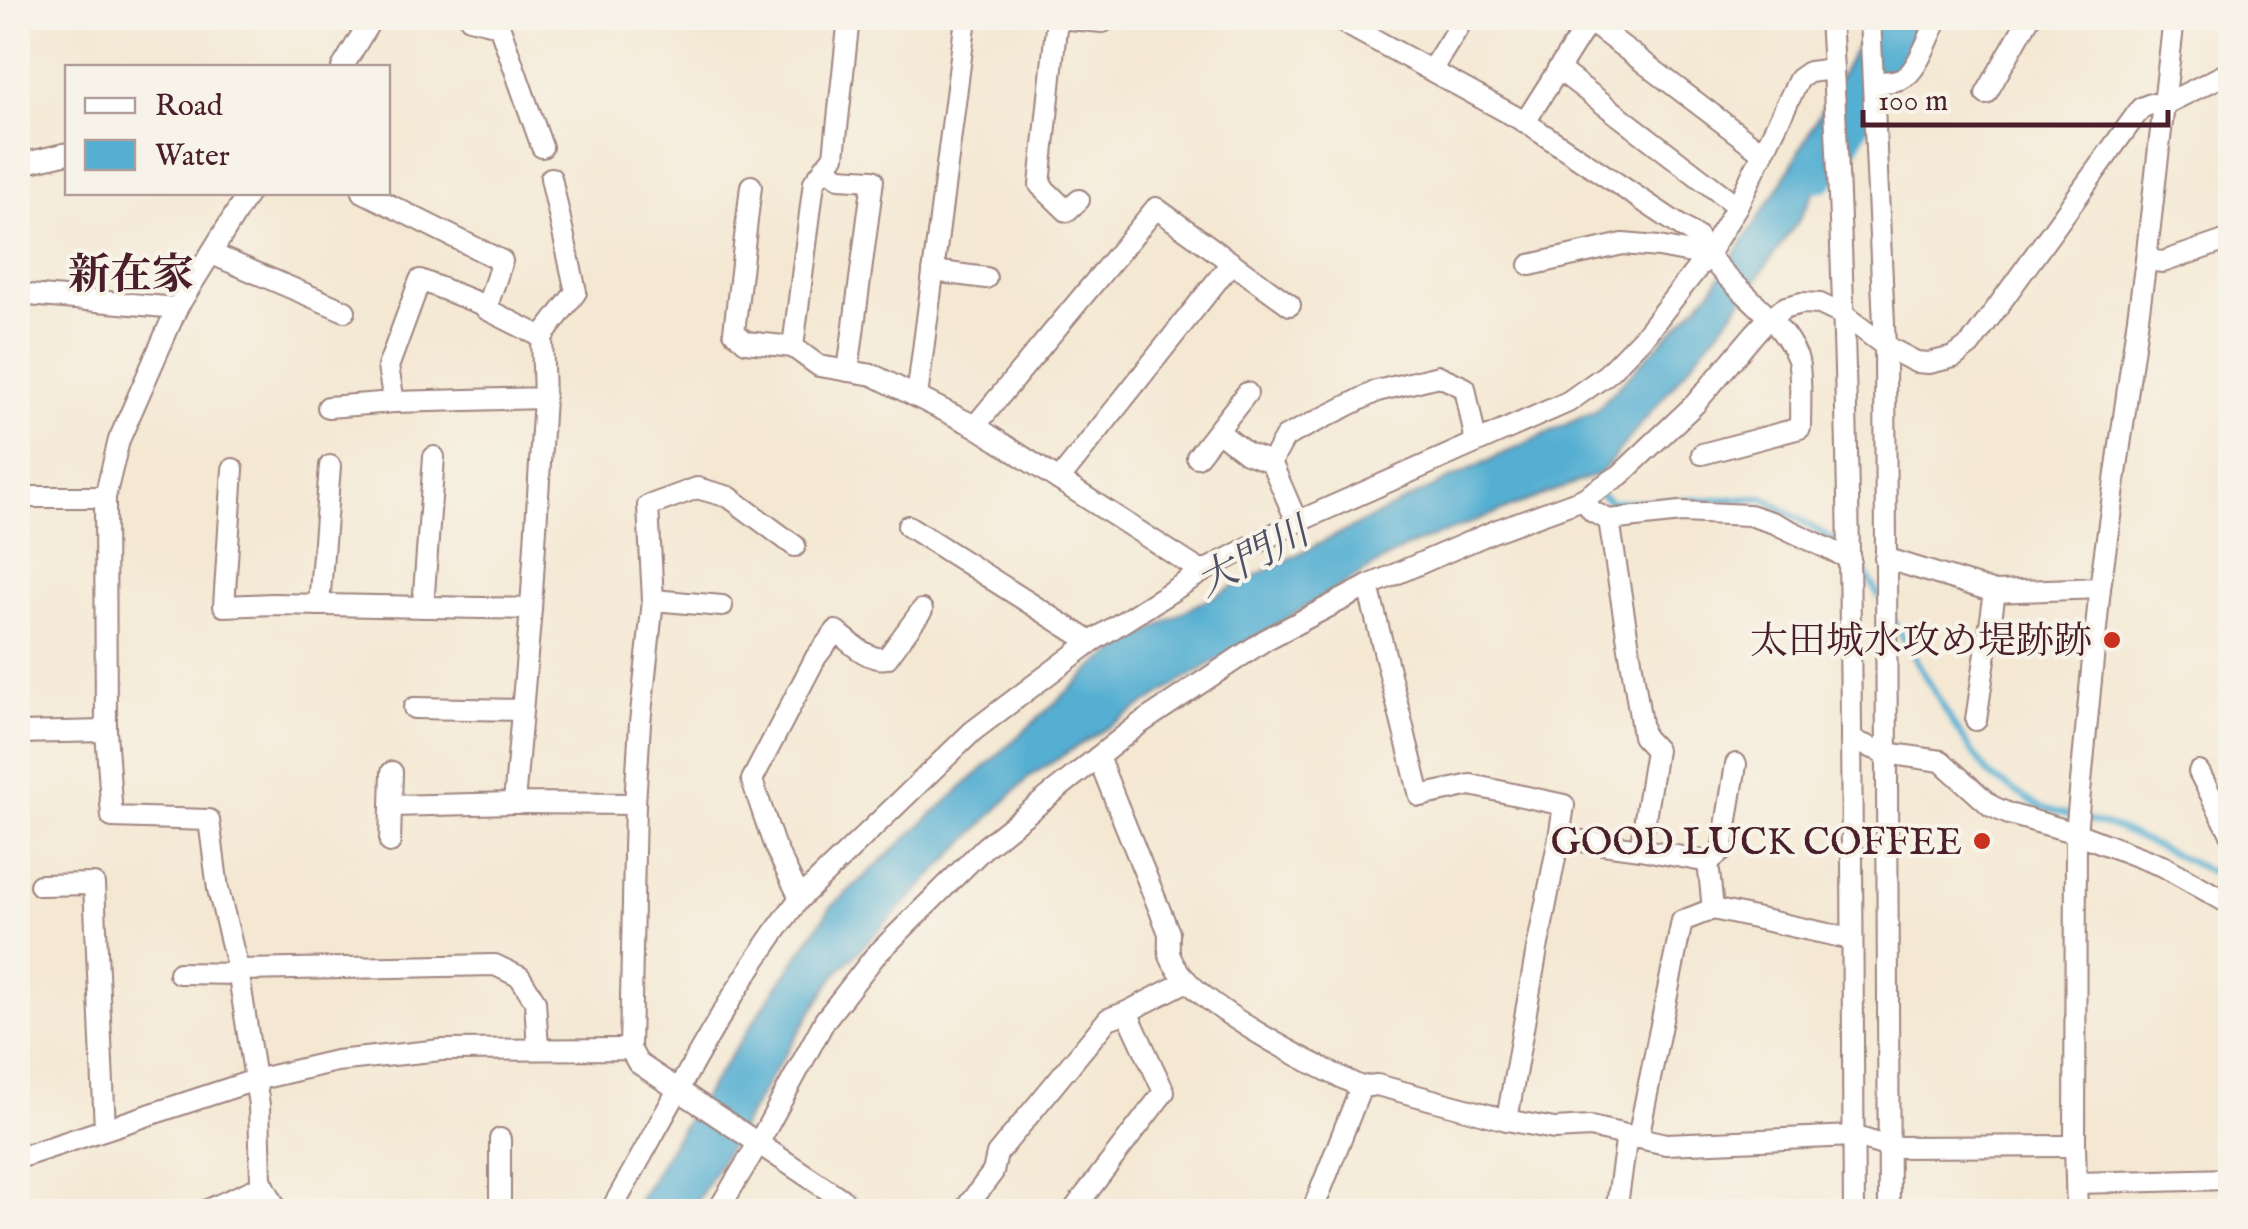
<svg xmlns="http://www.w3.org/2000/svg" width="2248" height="1229" font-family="'IM FELL English','Noto Serif JP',serif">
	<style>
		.water { fill: #54afd2; stroke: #4f677e; stroke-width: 2.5 }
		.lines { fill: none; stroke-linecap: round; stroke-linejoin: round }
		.stream { stroke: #54afd2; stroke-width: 6 }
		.river { stroke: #54afd2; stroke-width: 38 }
		.minor-casing { stroke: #9f847f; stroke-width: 24 }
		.minor { stroke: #fff; stroke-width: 20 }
		.poi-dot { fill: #c8321e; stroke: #f7f3e8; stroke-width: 4 }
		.labels { text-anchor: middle; stroke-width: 8; stroke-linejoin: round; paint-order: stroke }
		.poi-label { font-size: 38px; fill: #4a1f2b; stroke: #f7f3e8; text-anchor: end }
		.water-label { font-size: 40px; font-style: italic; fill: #4e5165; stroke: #f7f3e8 }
		.quarter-label { font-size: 42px; font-weight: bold; fill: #4a1f2b; stroke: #f7f3e8 }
	</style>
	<rect width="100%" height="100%" fill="#f7f3e8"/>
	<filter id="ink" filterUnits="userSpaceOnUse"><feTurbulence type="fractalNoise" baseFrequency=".01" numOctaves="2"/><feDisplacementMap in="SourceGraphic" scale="20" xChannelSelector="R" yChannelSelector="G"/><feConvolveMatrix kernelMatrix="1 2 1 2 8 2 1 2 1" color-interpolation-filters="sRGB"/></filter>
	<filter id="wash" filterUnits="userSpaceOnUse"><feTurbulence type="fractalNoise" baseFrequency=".0048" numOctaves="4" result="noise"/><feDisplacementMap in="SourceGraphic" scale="40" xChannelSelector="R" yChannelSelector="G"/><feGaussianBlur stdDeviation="2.25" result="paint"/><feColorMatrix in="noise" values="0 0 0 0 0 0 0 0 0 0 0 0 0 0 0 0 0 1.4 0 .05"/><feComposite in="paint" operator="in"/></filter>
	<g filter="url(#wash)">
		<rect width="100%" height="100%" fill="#f4e8d3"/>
		<polygon class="water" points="1872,18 1907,18 1798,221 1734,311 1601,473 1404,548 1185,679 1030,776 835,975 773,1073 691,1211 632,1212 676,1137 831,907 1101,661 1188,609 1466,471 1595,411 1713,288 1781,184"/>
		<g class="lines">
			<g class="stream">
				<polyline points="1599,494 1611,502 1764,498 1837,542"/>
				<polyline points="1855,555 1879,596"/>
				<polyline points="1893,620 1955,727 1988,774 2040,807 2119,829 2220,876 2230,883"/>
			</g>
			<polyline class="river" points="1819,173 1843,138 1902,18"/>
		</g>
	</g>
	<g filter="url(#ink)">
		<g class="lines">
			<g class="minor-casing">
				<g id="minor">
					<polyline points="470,18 499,25 542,147"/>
					<polyline points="849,18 834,156 814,182 793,347 819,366 873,375 975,426 1202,572"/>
					<path d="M1335 18 1525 122 1697 237C1721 284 1777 310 1797 357 1802 370 1800 411 1800 428L1702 454"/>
					<path d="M1830 18C1854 415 1851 813 1854 1212"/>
					<polyline points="1870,18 1885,346 1889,1212"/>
					<polyline points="1589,21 1763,153"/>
					<polyline points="342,68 372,18"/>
					<polyline points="1432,69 1464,18"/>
					<polyline points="1558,69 1737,206"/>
					<path d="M1874 82C1885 82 1897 82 1906 76 1919 67 1931 32 1938 18"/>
					<polyline points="1986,94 2029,18"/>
					<polyline points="1525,122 1591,18"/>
					<polyline points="18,165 68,153"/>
					<polyline points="825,167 839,178 873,180 848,371"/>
					<polyline points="751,186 734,332 746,342 793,347"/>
					<polyline points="249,192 177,308 119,440 105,497 106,731 112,817 209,820 218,889 238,970 259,1105 261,1180 278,1212"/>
					<polyline points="363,192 502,261 486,309 542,337 576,292 551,178"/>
					<polyline points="1079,200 1067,211 1040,185 1057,18 1103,22"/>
					<polyline points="212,254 345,311"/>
					<polyline points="2146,260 2163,262 2230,239"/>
					<polyline points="1530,265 1623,244 1659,247 1707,256"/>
					<polyline points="933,271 986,278"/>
					<polyline points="18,294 177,308"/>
					<polyline points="917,397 966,18"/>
					<polyline points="394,402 544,398 542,337"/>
					<polyline points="328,407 394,402 388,367 420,280 486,306"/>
					<polyline points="975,426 1156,208 1290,305"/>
					<polyline points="1218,431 1246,453 1271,462"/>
					<polyline points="1197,457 1247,393"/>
					<polyline points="233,469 224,606 273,604 531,609 544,398"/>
					<polyline points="1059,480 1231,263"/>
					<polyline points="19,497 105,497"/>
					<polyline points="1583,499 1593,512 1609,520 1681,512 1749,515 1774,523 1850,559"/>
					<polyline points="1609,520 1643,736 1656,750 1640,849 1708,862 1722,851 1736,764"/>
					<polyline points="1297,522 1271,462 1285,437 1377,391 1439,376 1465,388 1476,442"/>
					<polyline points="908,526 1091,642"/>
					<polyline points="1885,558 1995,592 2100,588"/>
					<polyline points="1368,586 1420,796 1471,785 1564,805 1559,838 1640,849"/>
					<polyline points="653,600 648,506 697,488 729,497 795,546"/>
					<polyline points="319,605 330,466"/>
					<polyline points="423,607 434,457"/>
					<polyline points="531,609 514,803 635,804 630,1049"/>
					<polyline points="414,708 522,710"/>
					<polyline points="1976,720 1995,592"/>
					<polyline points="18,733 106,731"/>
					<polyline points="1851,740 1886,753 1941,761 1991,806 2009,814 2076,833 2165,867 2230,904"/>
					<path d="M1098 757 1169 933C1169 939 1168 950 1170 956 1186 1002 1316 1066 1361 1087"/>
					<polyline points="2199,772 2230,832"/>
					<polyline points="635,804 640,723 653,600 722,606"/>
					<polyline points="391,806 514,803"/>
					<polyline points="390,842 392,772"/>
					<polyline points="1708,862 1713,909"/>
					<polyline points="40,885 94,884 105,1129"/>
					<path d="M800 898 774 845 752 780 816 657 836 631C850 642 869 662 887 658L922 610"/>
					<polyline points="238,970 495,965 520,977 535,1001 538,1048"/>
					<polyline points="179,973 239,974"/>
					<polyline points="1507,1120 1554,1129 1590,1127 1666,1144 1853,1136 1889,1147 2075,1146"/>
					<polyline points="1638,1138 1682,921 1713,909 1851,939"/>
					<polyline points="18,1158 255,1080 336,1061 441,1050 630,1049 638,1063 843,1200 851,1212"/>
					<polyline points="2077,1183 2230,1179"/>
					<polyline points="203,1212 264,1185"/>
					<polyline points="500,1212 500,1139"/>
					<path d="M610 1212C670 1107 726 994 800 898L973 731 1091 642 1202 572 1297 522 1568 402 1606 375 1644 336 1707 256 1737 206 1799 79 1809 72 1833 69"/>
					<polyline points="717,1212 758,1144 825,1020 875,956 985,847 1138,725 1265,640 1368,586 1495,531 1583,499 1620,475 1695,404 1755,333 1770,317 1786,307 1802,303 1820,304 1845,316 1885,346 1916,362 1929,363 1954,357 1970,345 2141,108 2151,104 2163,105 2230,72"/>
					<polyline points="963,1212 993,1172 997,1154 1108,1019 1127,1012"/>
					<polyline points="1072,1212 1164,1092 1127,1012 1187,981"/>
					<polyline points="1312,1212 1361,1087 1377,1085 1507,1120 1537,949 1559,838"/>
					<polyline points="1616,1212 1627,1135"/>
					<polyline points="2077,1212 2075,1146 2076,833 2100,588 2146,260 2174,18"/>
				</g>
			</g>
			<use href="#minor" class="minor"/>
		</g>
	</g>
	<g class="poi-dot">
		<circle cx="2112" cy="640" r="10"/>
		<circle cx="1982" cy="841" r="10"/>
	</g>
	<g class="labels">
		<g class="poi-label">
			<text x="2092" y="653">太田城水攻め堤跡跡</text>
			<text x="1962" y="854">GOOD LUCK COFFEE</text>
		</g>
		<g class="water-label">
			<text transform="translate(1252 556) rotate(-28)" y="14">大門川</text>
		</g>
		<g class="quarter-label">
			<text x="131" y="288">新在家</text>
		</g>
	</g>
	<rect width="2248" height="1229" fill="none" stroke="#f7f3e8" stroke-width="60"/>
	<rect x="65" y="65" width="325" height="130" fill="#f7f3e8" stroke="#b29e9c" stroke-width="2.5"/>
	<rect x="85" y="98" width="50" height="15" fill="#ffffff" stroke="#b29e9c" stroke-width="2.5"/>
	<text x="155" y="115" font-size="30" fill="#4a1f2b">Road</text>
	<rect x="85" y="140" width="50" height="30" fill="#54afd2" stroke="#b29e9c" stroke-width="2.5"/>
	<text x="155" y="165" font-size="30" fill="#4a1f2b">Water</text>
	<path d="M1863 110v15h305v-15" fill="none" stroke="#4a1f2b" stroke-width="5"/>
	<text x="1878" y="110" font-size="30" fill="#4a1f2b" stroke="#f7f3e8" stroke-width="8" paint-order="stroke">100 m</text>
</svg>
